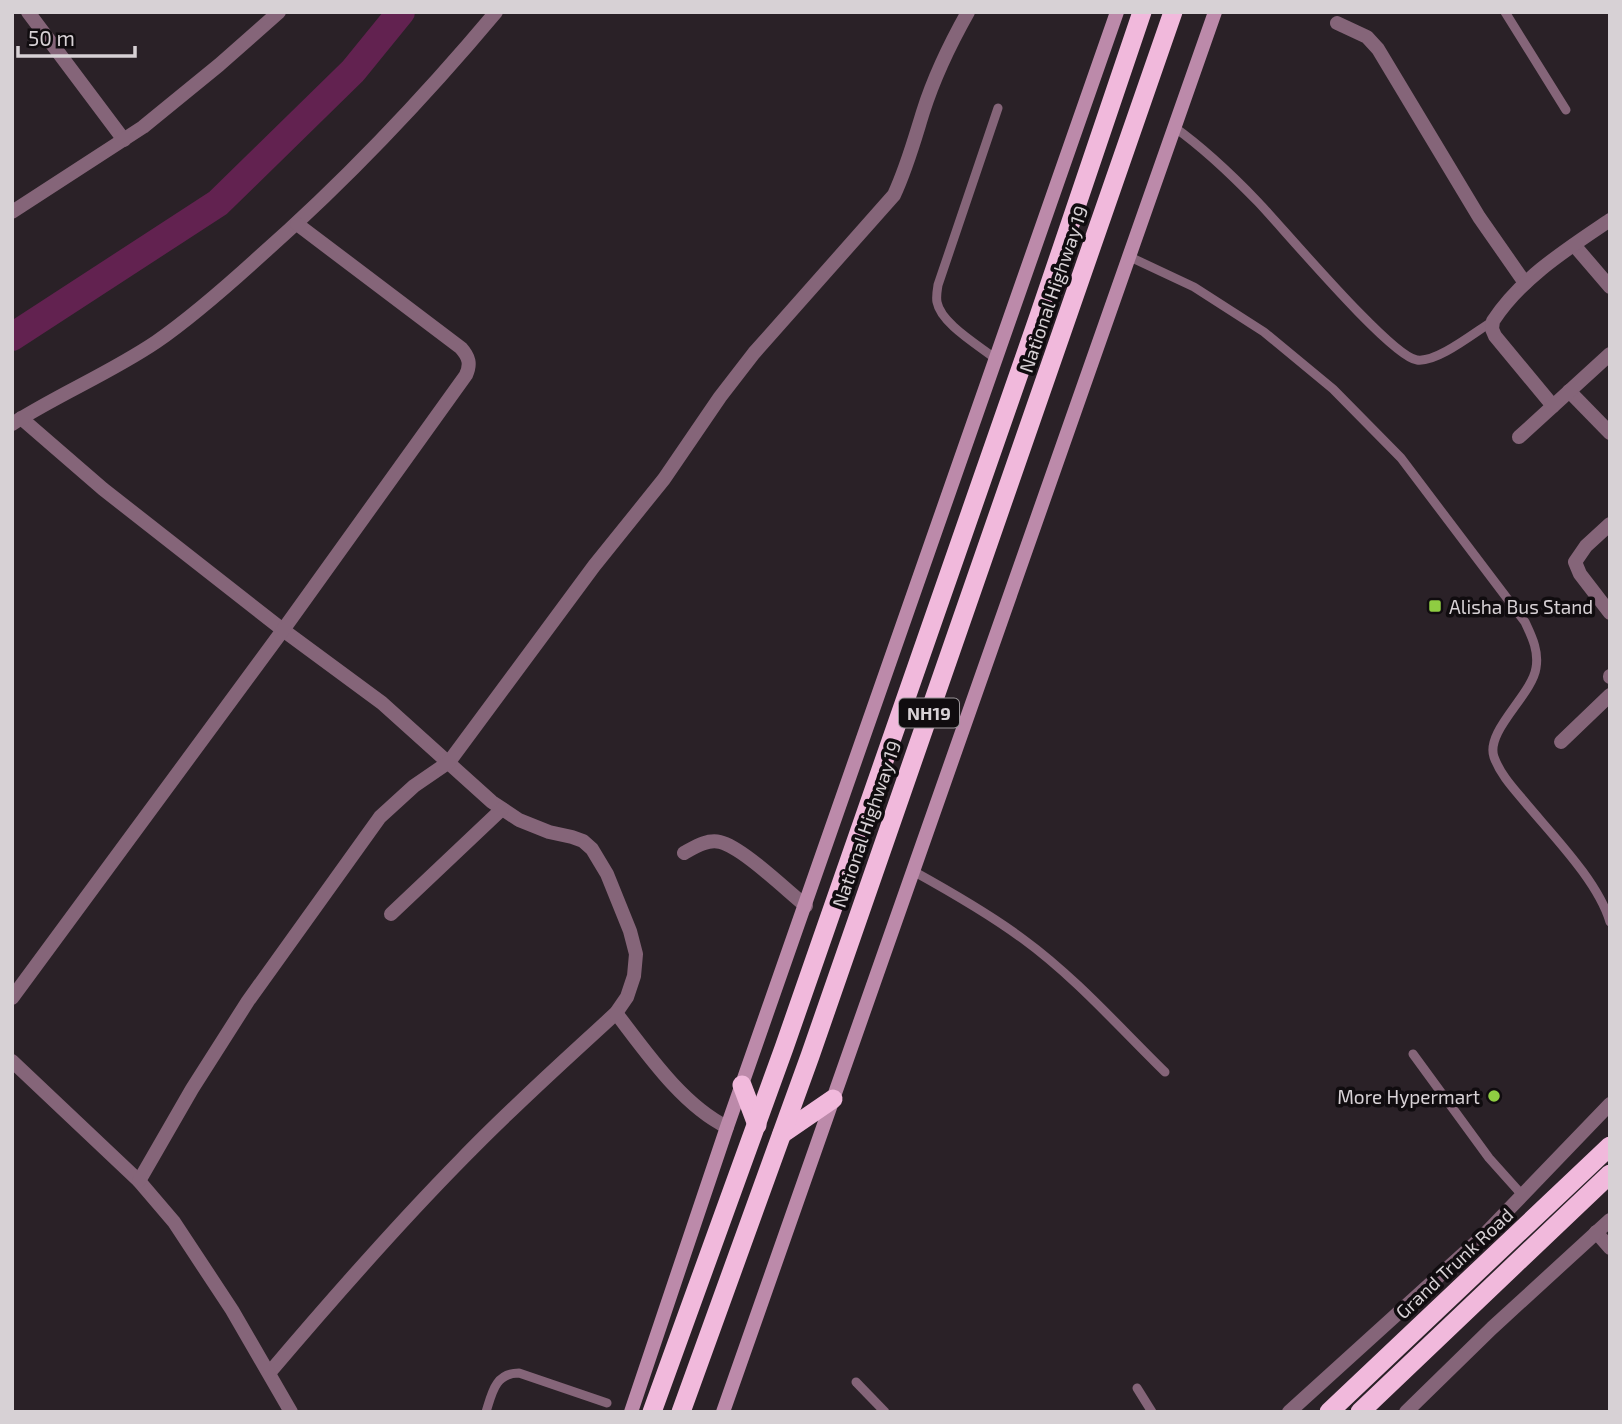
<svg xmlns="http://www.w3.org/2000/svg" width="1622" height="1424" viewBox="0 0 1622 1424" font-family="'Exo 2',sans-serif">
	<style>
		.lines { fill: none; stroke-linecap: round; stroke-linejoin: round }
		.river { stroke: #622250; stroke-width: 28 }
		.service { stroke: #856579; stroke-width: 9 }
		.minor { stroke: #856579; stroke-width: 14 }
		.secondary { stroke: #bc8aaa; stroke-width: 14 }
		.trunk { stroke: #f1b9dc; stroke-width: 19 }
		.poi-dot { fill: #8fcd42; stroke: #100c0f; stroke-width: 2.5 }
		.labels { text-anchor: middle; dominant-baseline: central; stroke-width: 7; stroke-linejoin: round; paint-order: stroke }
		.shield { fill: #100c0f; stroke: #9b969a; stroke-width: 2 }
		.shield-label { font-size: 18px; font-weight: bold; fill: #d7d1d5 }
		.street-label { font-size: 19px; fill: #d7d1d5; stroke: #100c0f }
		.poi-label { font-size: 19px; fill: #d7d1d5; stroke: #100c0f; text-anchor: start }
	</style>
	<rect width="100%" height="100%" fill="#2a2127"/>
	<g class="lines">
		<polyline class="river" points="12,337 218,203 353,71 401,12"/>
		<g class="service">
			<polyline points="1505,12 1566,110"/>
			<path d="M1174,127C1205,149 1232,175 1258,202C1283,228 1391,357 1417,360C1437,363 1475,332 1493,321"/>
			<path d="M1130,257L1194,287L1264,332L1333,389L1401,458L1525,622C1532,637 1539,651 1536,668C1532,695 1485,731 1494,757C1500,774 1513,788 1524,801C1552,835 1598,881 1610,922"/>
			<path d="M997,360C980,346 941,324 937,302C936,297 937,291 938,285L998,108"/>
			<path d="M913,871C951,892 988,913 1023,939C1075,977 1119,1027 1165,1072"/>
			<polyline points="1413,1054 1489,1158 1523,1196"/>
			<polyline points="856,1382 885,1412"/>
			<polyline points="1137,1388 1152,1412"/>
			<path d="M486,1412C492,1393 495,1373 519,1373L607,1403"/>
		</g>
		<g class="minor">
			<polyline points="28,12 124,140"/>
			<polyline points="1337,23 1367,37 1378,49 1479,217 1525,283"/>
			<polyline points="12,212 143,127 219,65 279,12"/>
			<polyline points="1574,245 1610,287"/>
			<polyline points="1569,391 1610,433"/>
			<path d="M1553,406L1495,336L1492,329L1493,321C1521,278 1567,249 1610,220"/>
			<path d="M21,418L103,489L283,630L382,703L492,802L519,820L549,832L572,837L583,841L592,849L607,874L630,931L636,954L634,976L627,997L616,1013C564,1061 511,1108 462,1159C395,1227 332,1299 270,1372"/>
			<path d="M12,424C59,394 110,373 156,342C192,317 226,287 259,257C344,182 423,99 496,12"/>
			<polyline points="1519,437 1610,354"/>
			<polyline points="1610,524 1586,546 1575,562 1580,574 1610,613"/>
			<polyline points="1610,676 1610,677"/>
			<polyline points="1561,742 1610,695"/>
			<path d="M684,853C695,847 707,839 720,842C742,847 786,890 806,906"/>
			<polyline points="391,914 502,809"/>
			<path d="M12,998L283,630L466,375C471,364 469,357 461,348L297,224"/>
			<path d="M616,1013C646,1052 682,1105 727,1127"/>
			<polyline points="12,1061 139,1181 174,1222 232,1310 291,1412"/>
			<path d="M139,1181L192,1089L248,1001L380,817L414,786L449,762L594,566L664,479L720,397L754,353L894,195C907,167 914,141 923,112C934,77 950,44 968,12"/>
			<polyline points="1596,1232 1610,1248"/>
			<polyline points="1289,1412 1482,1237 1610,1104"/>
			<polyline points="1406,1412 1492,1328 1610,1220"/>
		</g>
		<g class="secondary">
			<polyline points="631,1412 727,1127 1117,12"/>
			<polyline points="723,1412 1215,12"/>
		</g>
		<g class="trunk">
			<polyline points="742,1085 757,1125"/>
			<polyline points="782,1134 833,1099"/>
			<polyline points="652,1412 784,1048 1039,316 1142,12"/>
			<polyline points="681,1412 810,1056 1173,12"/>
			<polyline points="1329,1412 1610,1146"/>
			<polyline points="1360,1412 1610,1174"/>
		</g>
	</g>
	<g class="poi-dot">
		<rect x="1428" y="599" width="14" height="14" rx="3.5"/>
		<circle cx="1494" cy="1096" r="7"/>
	</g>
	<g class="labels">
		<rect class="shield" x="899" y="698.5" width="60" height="29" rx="5"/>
		<g class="shield-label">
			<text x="929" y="713">NH19</text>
		</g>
		<g class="street-label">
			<text transform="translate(1053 289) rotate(-71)">National Highway 19</text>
			<text transform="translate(866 824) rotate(-71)">National Highway 19</text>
			<text transform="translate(1454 1263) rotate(-43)">Grand Trunk Road</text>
		</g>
		<g class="poi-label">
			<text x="1449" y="606">Alisha Bus Stand</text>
			<text x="1480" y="1096" text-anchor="end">More Hypermart</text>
		</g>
	</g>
	<rect width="1622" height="1424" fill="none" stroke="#d7d1d5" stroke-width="28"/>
	<path d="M18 46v10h117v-10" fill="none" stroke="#d7d1d5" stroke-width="3.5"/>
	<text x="28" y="46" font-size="21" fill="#d7d1d5" stroke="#100c0f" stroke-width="5" paint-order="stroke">50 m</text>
</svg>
